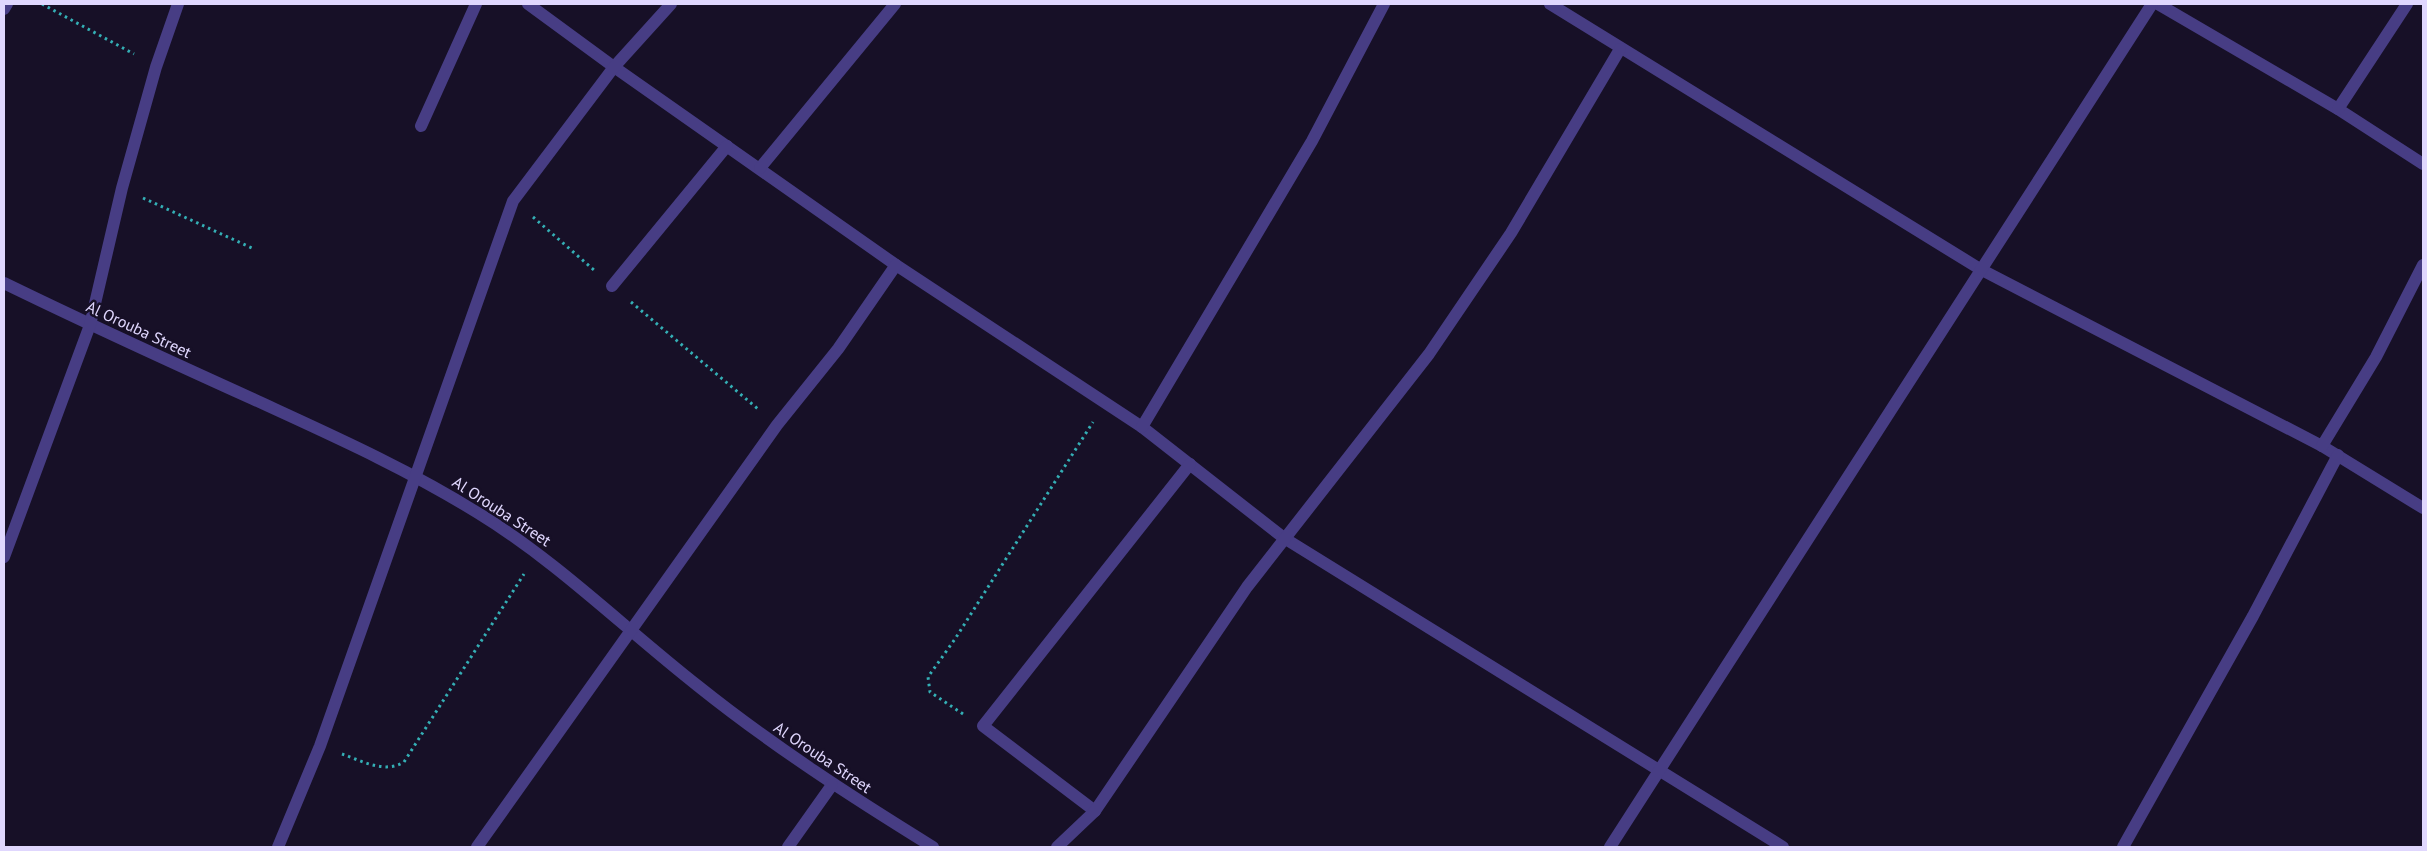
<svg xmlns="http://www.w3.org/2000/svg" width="2427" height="851" viewBox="0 0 2427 851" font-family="'PT Sans',sans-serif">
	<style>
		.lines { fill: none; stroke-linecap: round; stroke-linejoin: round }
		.path { stroke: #34afb5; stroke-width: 3; stroke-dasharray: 2.5 4; stroke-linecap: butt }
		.minor { stroke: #473d84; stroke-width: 12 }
		.labels { text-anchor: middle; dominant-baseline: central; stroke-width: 5; stroke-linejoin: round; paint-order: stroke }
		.street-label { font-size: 16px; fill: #e0d7fe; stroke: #171027 }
	</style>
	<rect width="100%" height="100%" fill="#171027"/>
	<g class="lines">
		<g class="path">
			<polyline points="42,4 134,54"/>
			<polyline points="143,198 254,249"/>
			<polyline points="533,217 594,270"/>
			<polyline points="631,302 758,409"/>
			<polyline points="963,714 930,692 928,677 955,639 1093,422"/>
			<path d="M342,754C362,761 385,774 404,762L524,574"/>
		</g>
		<g class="minor">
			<polyline points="528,4 614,67 896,265 1142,427 1284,538 1783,847"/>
			<polyline points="1550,4 1980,269 2322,446 2423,508"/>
			<polyline points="2158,4 2338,109 2423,164"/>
			<polyline points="4,9 7,4"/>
			<polyline points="2338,109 2407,4"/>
			<polyline points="421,126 476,4"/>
			<polyline points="760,168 895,4"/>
			<path d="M4,283C86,323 169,361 253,399C329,434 406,468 478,513C558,562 624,628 698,686C773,746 852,797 933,847"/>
			<polyline points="612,286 727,146"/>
			<polyline points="1142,427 1312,141 1384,4"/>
			<polyline points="2322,446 2376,357 2423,265"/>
			<polyline points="4,557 90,325 122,188 156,67 178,4"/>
			<polyline points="1095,811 983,726 1190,464"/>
			<polyline points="278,847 320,746 513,201 614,67 671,4"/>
			<polyline points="477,847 777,425 838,349 896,265"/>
			<polyline points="788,847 832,785"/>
			<polyline points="1057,847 1095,811 1247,587 1429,354 1511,233 1620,49"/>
			<polyline points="1610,847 2152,4"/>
			<polyline points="2123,847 2253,616 2338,455"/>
		</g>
	</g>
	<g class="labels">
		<g class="street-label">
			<text transform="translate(139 329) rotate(25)">Al Orouba Street</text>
			<text transform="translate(502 511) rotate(33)">Al Orouba Street</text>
			<text transform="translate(823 757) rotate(34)">Al Orouba Street</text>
		</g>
	</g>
	<rect width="2427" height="851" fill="none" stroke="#e0d7fe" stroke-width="10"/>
</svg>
